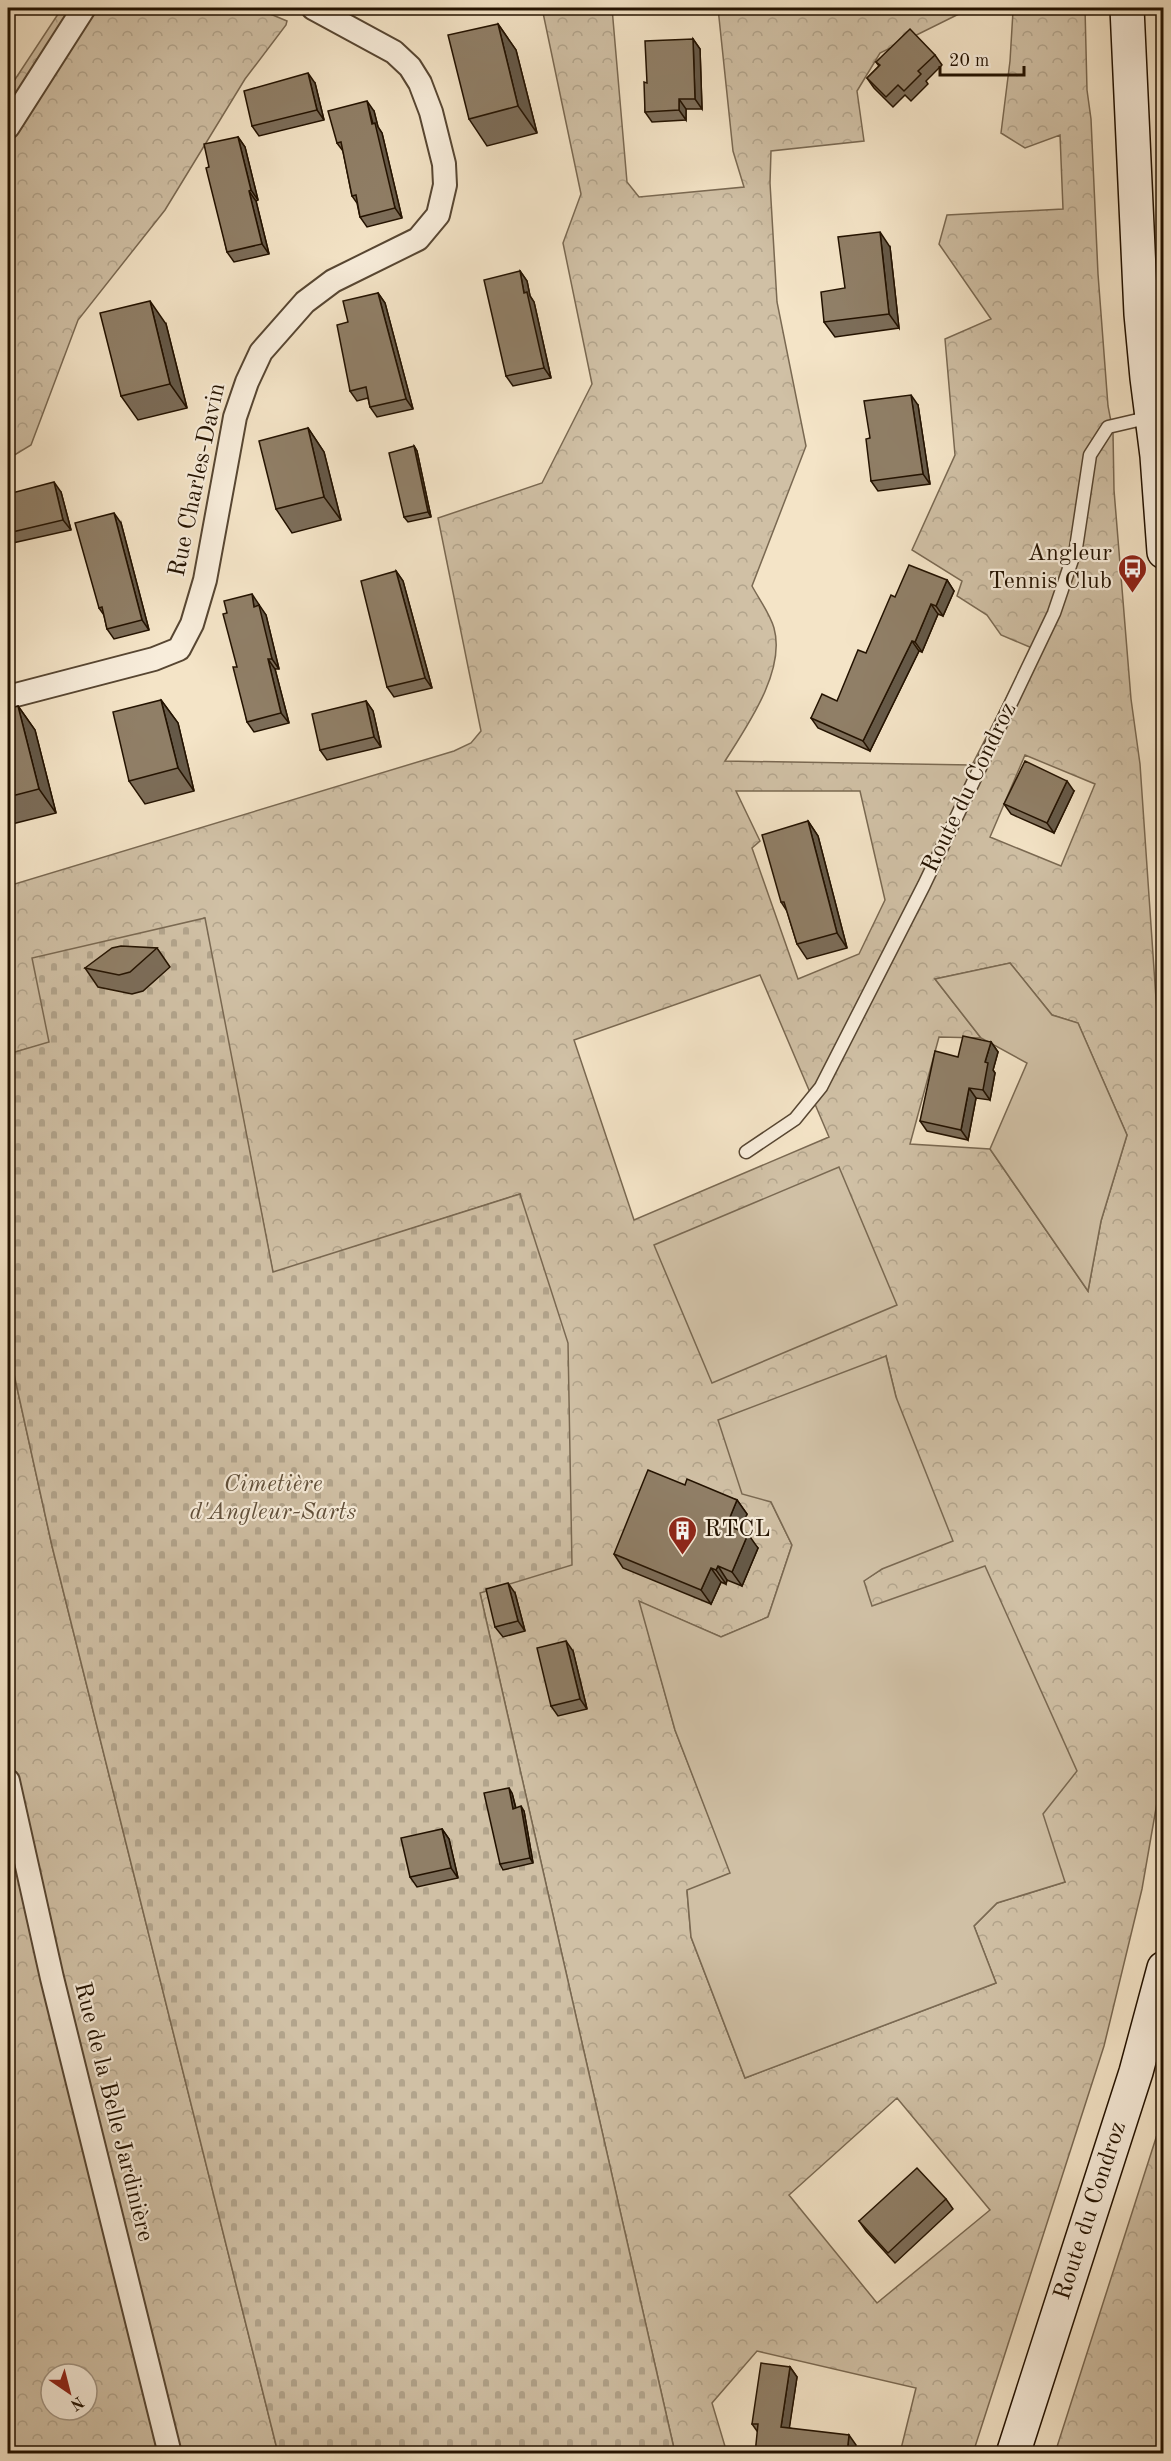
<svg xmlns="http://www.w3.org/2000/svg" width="1171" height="2461" viewBox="0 0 1171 2461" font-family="'Old Standard TT',serif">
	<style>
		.forest { fill: url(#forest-crowns); stroke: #7a6952; stroke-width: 1.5; fill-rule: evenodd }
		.cemetery { fill: url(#cemetery-stones); stroke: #7a6952; stroke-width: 1.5 }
		.green { fill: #d0c0a5; stroke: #7a6952; stroke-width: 1.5 }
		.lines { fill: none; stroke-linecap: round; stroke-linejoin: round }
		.service-casing { stroke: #574632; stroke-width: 15 }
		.minor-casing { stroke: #574632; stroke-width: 26 }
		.secondary-casing { stroke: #231200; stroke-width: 36 }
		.service { stroke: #f8eddb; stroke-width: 12 }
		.minor { stroke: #f8eddb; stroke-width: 22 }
		.secondary { stroke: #f8eddb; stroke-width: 33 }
		.wall { fill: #7c6d59; stroke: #231200; stroke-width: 1.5 }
		.shaded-wall { fill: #655948; stroke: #231200; stroke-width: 1.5 }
		.building { fill: #907f67; stroke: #231200; stroke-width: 1.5 }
		.labels { text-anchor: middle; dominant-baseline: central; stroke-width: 4.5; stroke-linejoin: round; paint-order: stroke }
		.street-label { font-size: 24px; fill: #231200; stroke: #f8eddb }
		.poi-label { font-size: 24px; fill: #231200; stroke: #f8eddb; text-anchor: end }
		.park-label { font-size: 24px; font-style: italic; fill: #604f3a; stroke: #f8eddb }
	</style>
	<defs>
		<pattern id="forest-crowns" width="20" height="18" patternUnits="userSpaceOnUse" patternTransform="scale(1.5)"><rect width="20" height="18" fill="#d0c0a5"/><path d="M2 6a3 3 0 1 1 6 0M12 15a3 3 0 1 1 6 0" fill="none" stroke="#b2a48c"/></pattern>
		<pattern id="cemetery-stones" width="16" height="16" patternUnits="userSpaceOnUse" patternTransform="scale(1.5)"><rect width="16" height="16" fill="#d0c0a5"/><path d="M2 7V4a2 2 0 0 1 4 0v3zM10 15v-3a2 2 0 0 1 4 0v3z" fill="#b2a48c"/></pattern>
	</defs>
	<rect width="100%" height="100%" fill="#f4e4c7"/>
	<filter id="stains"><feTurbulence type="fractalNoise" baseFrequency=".00333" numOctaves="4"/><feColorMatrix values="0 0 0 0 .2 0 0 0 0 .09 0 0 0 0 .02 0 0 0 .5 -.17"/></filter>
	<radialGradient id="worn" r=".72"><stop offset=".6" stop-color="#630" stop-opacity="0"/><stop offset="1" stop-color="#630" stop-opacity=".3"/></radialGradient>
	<g class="forest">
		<polygon points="62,8 256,8 287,21 286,25 245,79 165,210 78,320 31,445 8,459 8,90"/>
		<path d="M542,8H612L627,182L639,197L744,187L733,151L718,8H971L880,53L857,91L864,141L771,151L770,183L777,302L806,446L752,586C759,599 770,614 774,628C786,671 747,726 725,761L972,765L1032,648L1001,635L987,615L957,596L962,581L912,550L955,455L945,339L991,319L939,244L947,215L1063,209L1060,135L1025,148L1001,133L1010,61L1013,11L1009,8H1085L1087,90L1091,119L1098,274L1108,406L1113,432L1114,490L1131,699L1140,764L1163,1101V1768L1142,1889L1104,2046L973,2453H900L916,2388L757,2351L712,2403L727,2453H675L480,1593L520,1194L273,1273L204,918L49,1043L8,1054V886L454,751L471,743L481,731L438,518L542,483L592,384L563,243L581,194ZM1025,755L1095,784L1061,866L990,837ZM736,791H860L885,900L859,954L798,979L752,848L760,841ZM1010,963L1052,1015L1078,1023L1127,1135L1101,1221L1088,1291L990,1149L910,1144L939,1037L981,1038L935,979ZM760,975L829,1137L634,1220L574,1040ZM886,1356L896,1397L882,1569L863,1581L872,1607L1065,1882L997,1903L974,1926L996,1983L745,2078L691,1937L687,1891L731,1873L675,1730L640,1602L721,1637L768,1617L792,1545L771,1502ZM658,1485L725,1584L721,1582L711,1604ZM897,2098L990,2210L877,2303L789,2195Z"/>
		<path d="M8,1347L52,1546L278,2453H8ZM51,2374H87V2410H51Z"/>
		<polygon points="1163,2116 1163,2453 1055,2453"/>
	</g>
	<polygon class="cemetery" points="205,918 273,1272 520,1194 568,1343 572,1565 480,1593 675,2453 278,2453 52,1546 8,1347 8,1054 49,1042 32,958"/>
	<g class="green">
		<polygon points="1010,963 1052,1015 1078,1023 1127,1135 1101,1221 1088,1291 990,1149 1027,1063 981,1038 935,979"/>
		<polygon points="839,1167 897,1305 712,1383 654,1245"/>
		<polygon points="886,1356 896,1397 953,1541 882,1569 864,1581 872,1606 985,1566 1077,1771 1043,1814 1065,1882 997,1903 974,1926 996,1983 745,2078 691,1937 687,1890 730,1873 675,1730 639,1601 721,1637 768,1617 792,1545 771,1502 742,1494 718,1420"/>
	</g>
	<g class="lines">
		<defs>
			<polyline id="service" points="746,1152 795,1119 821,1087 924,885 1054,613 1076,548 1090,455 1108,427 1151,417"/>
			<g id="minor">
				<polyline points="8,127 84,8"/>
				<polyline points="8,697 154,659 179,649 192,624 205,580 235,417 247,382 261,352 305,302 333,281 418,239 438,215 445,185 444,164 431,112 420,83 410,67 394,52 313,8"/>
				<polyline points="8,1781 52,1978 170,2454"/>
			</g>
			<g id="secondary">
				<polyline points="1127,8 1141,314 1147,378 1157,456 1164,552"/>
				<polyline points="1013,2454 1136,2072 1164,1968"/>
			</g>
		</defs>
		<use href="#service" class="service-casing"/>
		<use href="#minor" class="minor-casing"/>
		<use href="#secondary" class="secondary-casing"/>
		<use href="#service" class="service"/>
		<use href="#minor" class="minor"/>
		<use href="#secondary" class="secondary"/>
	</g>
	<g class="wall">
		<polygon points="498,24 516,50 537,133 487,146 469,119"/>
		<polygon points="693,39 700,49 702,109 686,109 686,120 652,122 645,112 647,83"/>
		<polygon points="935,55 942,65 926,81 928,84 911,101 905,95 893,107 874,88 867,78 879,66 876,62"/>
		<polygon points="315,83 324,120 259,136 252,126"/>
		<polygon points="374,111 378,127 382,133 402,218 367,227 360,217 357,203 352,196 343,151 337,143"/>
		<polygon points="238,137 245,147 258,200 256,201 269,254 234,262 227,252 209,167"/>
		<polygon points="890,247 899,328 835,337 824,322"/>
		<polygon points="520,271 527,281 530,296 534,302 551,378 513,386 506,376"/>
		<polygon points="378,293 385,303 413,409 377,417 370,407 368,398 357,401 350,391 348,322"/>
		<polygon points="166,324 187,408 138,420 121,396"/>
		<polygon points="918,405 930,484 878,491 871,481 870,438"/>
		<polygon points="308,428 324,452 341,520 292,533 276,509"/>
		<polygon points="414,446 417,451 431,517 408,522 404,517"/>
		<polygon points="61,492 71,530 8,544 8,494"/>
		<polygon points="121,523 149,630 114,639 107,629 104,615 99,608"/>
		<polygon points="396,571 403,581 432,688 394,697 387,687"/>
		<polygon points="947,580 954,591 943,616 938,614 922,652 919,651 870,751 818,728 811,718 837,701 866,653 895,597"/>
		<polygon points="259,604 259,606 266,615 279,669 275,669 289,723 254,732 247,722 237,667"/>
		<polygon points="8,632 14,662 8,664"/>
		<polygon points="161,700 178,723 194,791 145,804 129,781"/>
		<polygon points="366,701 373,711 381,747 327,760 320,750"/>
		<polygon points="18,706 35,730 56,813 8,825 8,709"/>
		<polygon points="1074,791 1054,833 1011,814 1004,804"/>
		<polygon points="808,821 818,836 847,948 807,959 797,944 787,911 781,902"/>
		<polygon points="157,948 170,967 143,991 132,994 98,987 85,968"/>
		<polygon points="991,1042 998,1052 993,1070 995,1073 990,1100 976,1098 968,1140 927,1131 920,1121 958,1057"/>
		<polygon points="685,1485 737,1500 747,1514 740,1531 758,1548 742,1586 727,1580 726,1584 721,1582 711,1604 623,1568 614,1554"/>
		<polygon points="515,1593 525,1631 503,1637 495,1627"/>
		<polygon points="573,1651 587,1709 558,1716 551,1706"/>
		<polygon points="512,1793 516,1808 524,1811 533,1863 503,1870 500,1864"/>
		<polygon points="442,1829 449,1839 458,1878 417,1887 410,1877"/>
		<polygon points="946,2199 953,2209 895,2263 866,2231 859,2221"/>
		<polygon points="790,2367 797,2377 789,2428 856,2445 757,2431 752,2424"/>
	</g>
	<g class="shaded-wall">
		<polygon points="498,24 516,50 537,133 518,106"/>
		<polygon points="693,39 700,49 702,109 695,99"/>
		<polygon points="308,73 315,83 324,120 317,110"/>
		<polygon points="679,99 686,109 686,120 679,110"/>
		<polygon points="367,101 374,111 378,127 382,133 402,218 395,208"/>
		<polygon points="238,137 245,147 258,200 251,190"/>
		<polygon points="249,191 256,201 269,254 262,244"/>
		<polygon points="880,232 890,247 899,328 889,314"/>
		<polygon points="520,271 527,281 530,296 534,302 551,378 544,368 524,293"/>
		<polygon points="378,293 385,303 413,409 406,399"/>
		<polygon points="150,301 166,324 187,408 170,384"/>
		<polygon points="911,395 918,405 930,484 923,474"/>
		<polygon points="308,428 324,452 341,520 324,497"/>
		<polygon points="414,446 417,451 431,517 428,512"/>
		<polygon points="54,482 61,492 71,530 63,520"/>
		<polygon points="114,513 121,523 149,630 142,620"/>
		<polygon points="396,571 403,581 432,688 425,678"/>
		<polygon points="947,580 954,591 943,616 936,606"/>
		<polygon points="252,594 266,615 279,669 272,659 254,607"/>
		<polygon points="931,604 938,614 922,652 915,642"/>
		<polygon points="8,632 14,662 8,653"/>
		<polygon points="912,641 919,651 870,751 863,741"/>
		<polygon points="268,659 275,669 289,723 281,713"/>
		<polygon points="161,700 178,723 194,791 178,768"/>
		<polygon points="366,701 373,711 381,747 374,737"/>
		<polygon points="18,706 35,730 56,813 39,789"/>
		<polygon points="1067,781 1074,791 1054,833 1047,823"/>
		<polygon points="808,821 818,836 847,948 837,933"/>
		<polygon points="991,1042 998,1052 993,1070 995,1073 990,1100 983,1090 985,1062"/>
		<polygon points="969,1088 976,1098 968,1140 961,1130"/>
		<polygon points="737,1500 747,1514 740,1532 745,1538 728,1522"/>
		<polygon points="748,1534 758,1548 742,1586 732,1572"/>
		<polygon points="718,1566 727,1580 726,1584 716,1570"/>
		<polygon points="711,1568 721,1582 711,1604 701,1590"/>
		<polygon points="508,1583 515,1593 525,1631 518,1621"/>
		<polygon points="566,1641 573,1651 587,1709 580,1699"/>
		<polygon points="509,1788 512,1793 517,1814 513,1809"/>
		<polygon points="521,1806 524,1811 533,1863 530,1858"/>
		<polygon points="442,1829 449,1839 458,1878 451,1868"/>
		<polygon points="790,2367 797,2377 788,2437 781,2427"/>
		<polygon points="849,2435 856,2445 855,2454 847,2454"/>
	</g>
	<g class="building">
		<polygon points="498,24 518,106 469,119 448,35"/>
		<polygon points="910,29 935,55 918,71 921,74 904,91 898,85 886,97 867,78 880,65 876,62"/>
		<polygon points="693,39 695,99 679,99 679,110 645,112 644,82 647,83 645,41"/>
		<polygon points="308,73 317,110 252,126 244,91"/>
		<polygon points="367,101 372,124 375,123 395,208 360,217 356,195 352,196 341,142 337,143 328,111"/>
		<polygon points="238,137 251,190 249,191 262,244 227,252 206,168 209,167 204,144"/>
		<polygon points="880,232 889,314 824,322 821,292 845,288 838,237"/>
		<polygon points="520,271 524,293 527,292 544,368 506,376 484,280"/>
		<polygon points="378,293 406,399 370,407 366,387 350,391 337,325 348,322 343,301"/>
		<polygon points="150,301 170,384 121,396 100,313"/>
		<polygon points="911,395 923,474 871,481 866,439 870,438 864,401"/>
		<polygon points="308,428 324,497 276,509 259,441"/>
		<polygon points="414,446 428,512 404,517 389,453"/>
		<polygon points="54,482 63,520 8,533 8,494"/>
		<polygon points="114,513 142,620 107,629 102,607 99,608 75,523"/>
		<polygon points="909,565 947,580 936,606 931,604 915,642 912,641 863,741 811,718 822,694 837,701 858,650 866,653 891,595 895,597"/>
		<polygon points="396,571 425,678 387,687 361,581"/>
		<polygon points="252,594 254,607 259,605 272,659 268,659 281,713 247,722 233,667 237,667 223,614 227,613 224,601"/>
		<polygon points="161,700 178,768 129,781 113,712"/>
		<polygon points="366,701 374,737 320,750 312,714"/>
		<polygon points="18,706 39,789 8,797 8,709"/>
		<polygon points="1025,761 1067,781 1047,823 1004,804"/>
		<polygon points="808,821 837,933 797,944 784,902 781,902 762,835"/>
		<polygon points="121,946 157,948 130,972 119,975 85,968 112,948"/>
		<polygon points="963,1036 991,1042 985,1062 988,1063 983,1090 969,1088 961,1130 920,1121 935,1051 958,1057"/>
		<polygon points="648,1470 685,1485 687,1479 737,1500 728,1522 735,1524 734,1528 748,1534 732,1572 718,1566 716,1570 711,1568 701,1590 614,1554"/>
		<polygon points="508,1583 518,1621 495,1627 486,1589"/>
		<polygon points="566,1641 580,1699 551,1706 537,1648"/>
		<polygon points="509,1788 513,1809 521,1806 530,1858 500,1864 484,1793"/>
		<polygon points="442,1829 451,1868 410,1877 401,1838"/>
		<polygon points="917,2168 946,2199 888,2253 859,2221"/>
		<polygon points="761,2363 790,2367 781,2427 849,2435 847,2454 755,2454 758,2424 752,2424"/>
	</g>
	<defs>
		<symbol id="bus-pin" viewBox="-11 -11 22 30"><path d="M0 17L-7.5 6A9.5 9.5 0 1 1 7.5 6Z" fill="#8f2418" stroke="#f8eddb"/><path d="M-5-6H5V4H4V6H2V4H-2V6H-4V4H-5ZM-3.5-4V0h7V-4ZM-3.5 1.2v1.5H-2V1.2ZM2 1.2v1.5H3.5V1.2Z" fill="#fff"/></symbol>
		<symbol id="building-pin" viewBox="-11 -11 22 30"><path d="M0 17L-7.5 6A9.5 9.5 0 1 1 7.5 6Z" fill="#8f2418" stroke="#f8eddb"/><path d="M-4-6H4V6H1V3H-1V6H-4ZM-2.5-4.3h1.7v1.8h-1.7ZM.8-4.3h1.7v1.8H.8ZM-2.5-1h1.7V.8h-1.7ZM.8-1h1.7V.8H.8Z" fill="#fff"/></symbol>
	</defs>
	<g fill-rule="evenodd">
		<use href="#bus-pin" x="1116" y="552" width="33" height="45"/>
		<use href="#building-pin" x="666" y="1514" width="33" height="45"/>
	</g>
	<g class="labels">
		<g class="street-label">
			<text transform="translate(198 480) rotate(-78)">Rue Charles-Davin</text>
			<text transform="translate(970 788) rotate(-64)">Route du Condroz</text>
			<text transform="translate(113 2112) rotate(76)">Rue de la Belle Jardinière</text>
			<text transform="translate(1091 2211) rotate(-72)">Route du Condroz</text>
		</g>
		<g class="poi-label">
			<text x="1112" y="554">Angleur<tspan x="1112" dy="28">Tennis Club</tspan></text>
			<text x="704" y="1530" text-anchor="start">RTCL</text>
		</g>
		<g class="park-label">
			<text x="273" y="1485">Cimetière<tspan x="273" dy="28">d'Angleur-Sarts</tspan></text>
		</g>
	</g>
	<rect width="1171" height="2461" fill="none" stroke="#f4e4c7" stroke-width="30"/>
	<rect x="9" y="9" width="1153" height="2443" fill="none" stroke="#231200" stroke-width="3"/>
	<rect x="15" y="15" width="1141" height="2431" fill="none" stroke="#231200" stroke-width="1.5"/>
	<g transform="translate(69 2392) rotate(145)"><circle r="28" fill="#f8eddb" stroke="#a39583" stroke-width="1.5"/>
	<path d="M0-4.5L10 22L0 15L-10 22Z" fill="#8f2418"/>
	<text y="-9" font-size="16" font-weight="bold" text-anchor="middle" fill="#231200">N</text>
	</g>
	<path d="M940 66v9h84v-9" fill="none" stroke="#231200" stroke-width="3"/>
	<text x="949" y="66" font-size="18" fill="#231200" stroke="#f8eddb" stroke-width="4.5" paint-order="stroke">20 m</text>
	<rect width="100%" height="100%" filter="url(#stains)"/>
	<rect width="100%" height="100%" fill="url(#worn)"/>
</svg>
